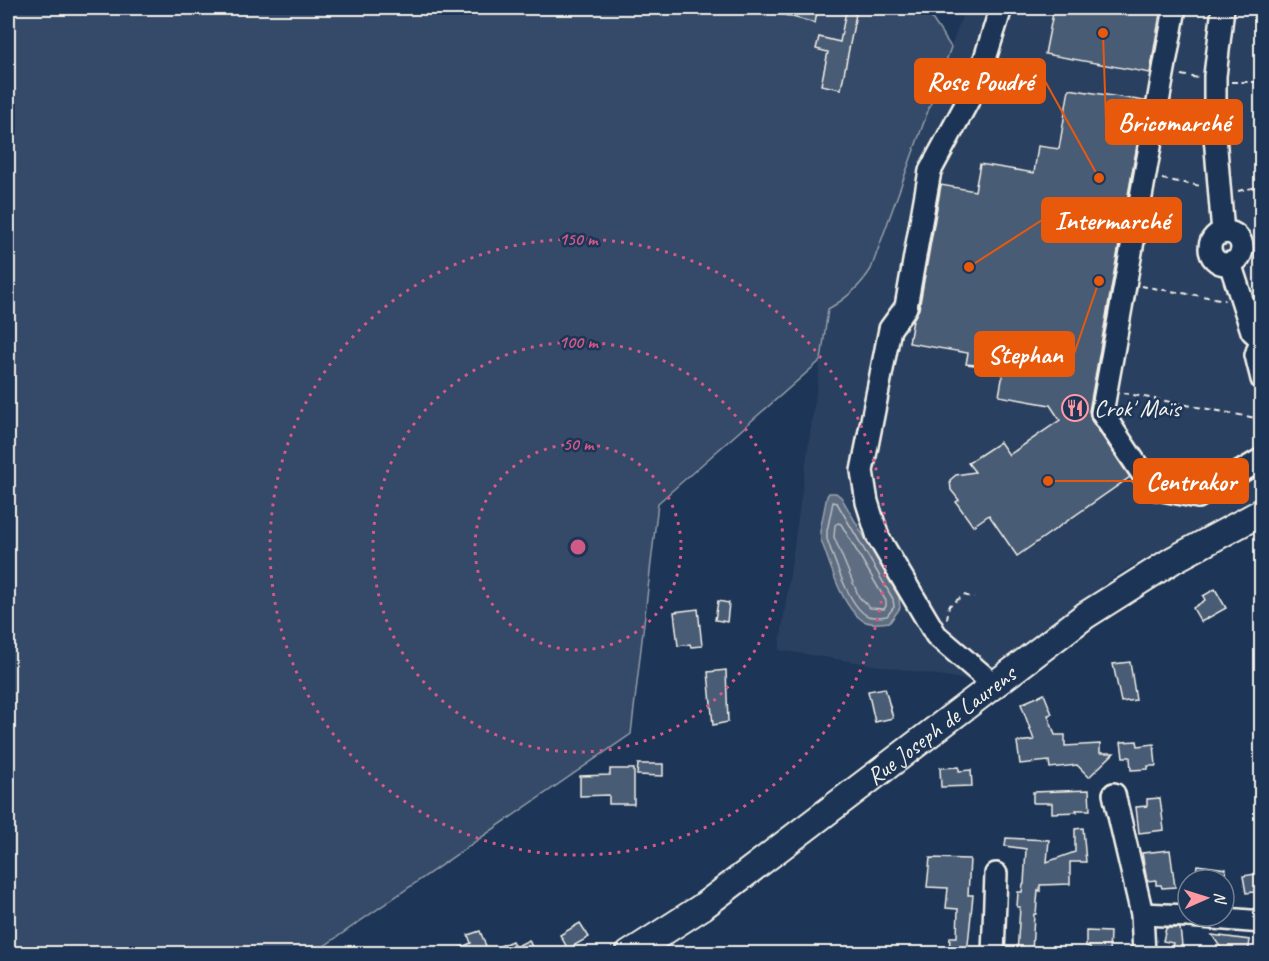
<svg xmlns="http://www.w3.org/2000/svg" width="1269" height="961" viewBox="0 0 1269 961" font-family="Caveat,sans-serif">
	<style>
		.built { fill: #2a4060 }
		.green { fill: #354a67; stroke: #949ea8; stroke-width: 1.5 }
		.water { fill: #5e6d82; stroke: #9aa2ab; stroke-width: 1.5 }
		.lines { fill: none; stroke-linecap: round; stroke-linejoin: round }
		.shore { stroke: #b8bcbf; stroke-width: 1.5 }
		.building { fill: #485b74; stroke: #f4f1e8; stroke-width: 1.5 }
		.minor-casing { stroke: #f4f1e8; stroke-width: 26 }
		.major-casing { stroke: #f4f1e8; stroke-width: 30 }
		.path { stroke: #f4f1e8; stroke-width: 2; stroke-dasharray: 6 4.5; stroke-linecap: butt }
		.minor { stroke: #1d3557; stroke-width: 21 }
		.major { stroke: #1d3557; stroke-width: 26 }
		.ring { fill: none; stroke: #d15985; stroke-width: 3; stroke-dasharray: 3 6 }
		.labels { text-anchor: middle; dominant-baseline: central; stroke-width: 5; stroke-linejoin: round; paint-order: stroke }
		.poi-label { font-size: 24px; fill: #f4f1e8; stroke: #1d3557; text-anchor: start }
		.street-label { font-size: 24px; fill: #f4f1e8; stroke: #1d3557 }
		.centre { fill: #d15985; stroke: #1d3557; stroke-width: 3 }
		.ring-label { font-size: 18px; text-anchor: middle; font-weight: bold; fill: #d15985; stroke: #1d3557; stroke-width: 5; stroke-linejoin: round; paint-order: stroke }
		.leader { fill: none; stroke: #e8590c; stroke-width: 2 }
		.callout-dot { fill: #e8590c; stroke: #1d3557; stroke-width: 2 }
		.callout { fill: #e8590c; stroke: #e8590c; stroke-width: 2 }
		.callout-label { font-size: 26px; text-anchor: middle; font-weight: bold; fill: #fff }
	</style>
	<rect width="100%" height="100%" fill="#1d3557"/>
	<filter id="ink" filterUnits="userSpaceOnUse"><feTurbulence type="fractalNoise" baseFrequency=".0167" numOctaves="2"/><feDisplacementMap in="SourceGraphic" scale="12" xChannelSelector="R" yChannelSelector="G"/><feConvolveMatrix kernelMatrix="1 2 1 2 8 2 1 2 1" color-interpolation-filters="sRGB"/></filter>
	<g filter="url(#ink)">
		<polygon class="built" points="965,8 1261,8 1261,494 1118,574 975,681 779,650 828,309 851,295 865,279 871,269"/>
		<path class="green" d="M8,8H925L951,47L871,269C860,287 846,299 828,309L821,360L658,503L631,734L314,953H8Z"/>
		<path class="water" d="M829,493H836L841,497L899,597L900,608L890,622C881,623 870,625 862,620C841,606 830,563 821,540L820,531L827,496Z"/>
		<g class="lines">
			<g class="shore">
				<path d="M833,502L837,503L893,599L894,607L887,616C881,617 875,618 868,616C849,608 834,558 827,539V531Z"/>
				<polygon points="838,523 841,524 886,601 886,606 884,609 870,608 859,597 834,537 835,525"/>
			</g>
		</g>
		<g class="building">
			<polygon points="771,8 818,8 815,23 770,11"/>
			<polygon points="1054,8 1161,8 1150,73 1045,54"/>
			<polygon points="846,11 856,14 841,89 821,85 828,52 816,49 819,37 840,42"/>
			<polygon points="1069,89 1145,101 1089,411 1091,420 1130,477 1017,556 989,515 973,526 956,502 959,500 951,490 950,480 956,475 975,472 968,463 1000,442 1009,455 1060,420 1050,405 999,396 1004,368 966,364 968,353 909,343 913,320 919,309 941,185 975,191 980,164 1034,173 1038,146 1059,149"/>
			<polygon points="1215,589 1226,608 1201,622 1193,608 1205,600 1203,596"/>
			<polygon points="718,601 729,603 727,622 715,620"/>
			<polygon points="698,609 702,646 691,647 690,644 678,646 674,612"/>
			<polygon points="1130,662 1136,700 1121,702 1113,664"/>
			<polygon points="726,670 728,722 713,725 708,672"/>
			<polygon points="885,688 893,718 875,722 868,691"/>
			<polygon points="1044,694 1052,714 1048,715 1055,735 1065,735 1065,746 1100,744 1100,753 1114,753 1089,777 1077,765 1050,768 1049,761 1020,764 1017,742 1034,740 1021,704"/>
			<polygon points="1137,741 1138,746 1154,744 1156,766 1148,766 1148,769 1131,770 1130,757 1123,757 1121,742"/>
			<polygon points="638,764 663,764 663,776 637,775"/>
			<polygon points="959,767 959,771 971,770 972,786 941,787 940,768"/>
			<polygon points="610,769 634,769 634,804 609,804 609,795 580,796 580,776 610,775"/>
			<polygon points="1089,790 1090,810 1076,810 1077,812 1052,813 1052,803 1033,803 1033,792"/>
			<polygon points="1160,798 1164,830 1139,833 1136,807 1147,806 1147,799"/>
			<polygon points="1083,828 1086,862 1070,862 1070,884 1040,885 1040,891 1038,890 1036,914 1034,914 1032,954 1017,954 1020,907 1017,907 1018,892 1022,892 1023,884 1024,884 1026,849 1005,846 1006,838 1049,840 1047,862 1075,852 1075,829"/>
			<polygon points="1170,850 1175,887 1162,888 1161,885 1156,885 1156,880 1147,881 1142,853"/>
			<polygon points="930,858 970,859 968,895 973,895 967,954 949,954 950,937 957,937 958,909 946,908 948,888 927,887"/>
			<polygon points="1197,865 1226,869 1224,880 1195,880"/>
			<polygon points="1262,873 1262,891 1246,893 1243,876"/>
			<polygon points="580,923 589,937 568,949 560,935"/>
			<polygon points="1166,928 1180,928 1183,954 1171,954 1173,943 1163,941"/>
			<polygon points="480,931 488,951 512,941 515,947 529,940 535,954 483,954 488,951 482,954 447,954 471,943 468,935"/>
			<polygon points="1086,931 1110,932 1109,954 1090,954 1090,947 1086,946"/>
			<polygon points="1212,935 1250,940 1248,954 1225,954"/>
		</g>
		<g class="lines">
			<defs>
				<g id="minor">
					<polyline points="1175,8 1102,413 1152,488 1198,497 1262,459"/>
					<circle cx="1226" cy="248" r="16"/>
					<polyline points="1223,233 1215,136 1215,76 1223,8"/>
					<polyline points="1230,263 1252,331 1262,340"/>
					<polyline points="1261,340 1256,355 1262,379"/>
					<polyline points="993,684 936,635 878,537 867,502 862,471 890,329 906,307 930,171 977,84 1001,8"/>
					<polyline points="1114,794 1142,914 1144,954"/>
					<polyline points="1142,914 1188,916"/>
					<polyline points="1189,916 1262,922"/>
					<polyline points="993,954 996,874"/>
				</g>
				<g id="major">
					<path id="s1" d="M629,954L702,907L1086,615L1173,560L1262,512"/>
				</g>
			</defs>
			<use href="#minor" class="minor-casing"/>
			<use href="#major" class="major-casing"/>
			<g class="path">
				<polyline points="1181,75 1199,78"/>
				<polyline points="1231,82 1262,82"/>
				<polyline points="1162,179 1201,186"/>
				<polyline points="1238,191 1262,186"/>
				<polyline points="1141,286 1225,300"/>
				<polyline points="1123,393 1261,419 1258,437"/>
				<polyline points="947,619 949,606 964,595 974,598"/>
			</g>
			<use href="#minor" class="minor"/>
			<use href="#major" class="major"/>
		</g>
	</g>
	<g class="ring">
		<circle cx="578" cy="547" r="103"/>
		<circle cx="578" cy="547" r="205"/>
		<circle cx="578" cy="547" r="308"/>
	</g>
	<defs>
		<symbol id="restaurant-ring" viewBox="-11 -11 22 22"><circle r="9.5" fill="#1d3557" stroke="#ff9aa2" stroke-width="1.5"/><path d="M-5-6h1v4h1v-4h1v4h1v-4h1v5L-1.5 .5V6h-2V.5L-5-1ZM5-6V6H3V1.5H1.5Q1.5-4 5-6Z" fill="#ff9aa2"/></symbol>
	</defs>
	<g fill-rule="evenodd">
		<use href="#restaurant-ring" x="1060" y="393" width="30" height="30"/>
	</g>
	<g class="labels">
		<g class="poi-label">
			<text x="1094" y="408">Crok' Maïs</text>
		</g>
		<g class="street-label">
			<text stroke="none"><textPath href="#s1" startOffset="387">Rue Joseph de Laurens</textPath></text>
		</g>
	</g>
	<circle cx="578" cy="547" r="9" class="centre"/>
	<g class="ring-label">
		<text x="578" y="245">150 m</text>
		<text x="578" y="348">100 m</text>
		<text x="578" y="450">50 m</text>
	</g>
	<path class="leader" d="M1099 178L1045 81M1103 33L1106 122M969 267L1042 220M1099 281L1074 354M1048 481L1134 481"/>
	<g class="callout-dot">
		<circle cx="1099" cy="178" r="6"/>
		<circle cx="1103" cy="33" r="6"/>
		<circle cx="969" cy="267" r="6"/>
		<circle cx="1099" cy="281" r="6"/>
		<circle cx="1048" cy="481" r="6"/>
	</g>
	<g class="callout">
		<rect x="915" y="59" width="130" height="44" rx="6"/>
		<rect x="1106" y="100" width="136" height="44" rx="6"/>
		<rect x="1042" y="198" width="139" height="44" rx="6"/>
		<rect x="975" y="332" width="99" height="44" rx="6"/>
		<rect x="1134" y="459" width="114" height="44" rx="6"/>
	</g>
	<g class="callout-label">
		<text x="980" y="90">Rose Poudré</text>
		<text x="1174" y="131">Bricomarché</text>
		<text x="1112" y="229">Intermarché</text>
		<text x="1025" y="363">Stephan</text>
		<text x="1191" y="490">Centrakor</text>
	</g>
	<rect width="1269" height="961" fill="none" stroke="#1d3557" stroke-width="30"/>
	<rect x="15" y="15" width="1239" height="931" fill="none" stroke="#f4f1e8" stroke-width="2" filter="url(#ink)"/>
	<g transform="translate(1206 898) rotate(87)"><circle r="28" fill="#1d3557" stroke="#738091" stroke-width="1.5"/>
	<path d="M0-4.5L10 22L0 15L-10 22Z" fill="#ff9aa2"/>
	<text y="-9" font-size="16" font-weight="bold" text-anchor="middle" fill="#f4f1e8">N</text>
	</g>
</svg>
